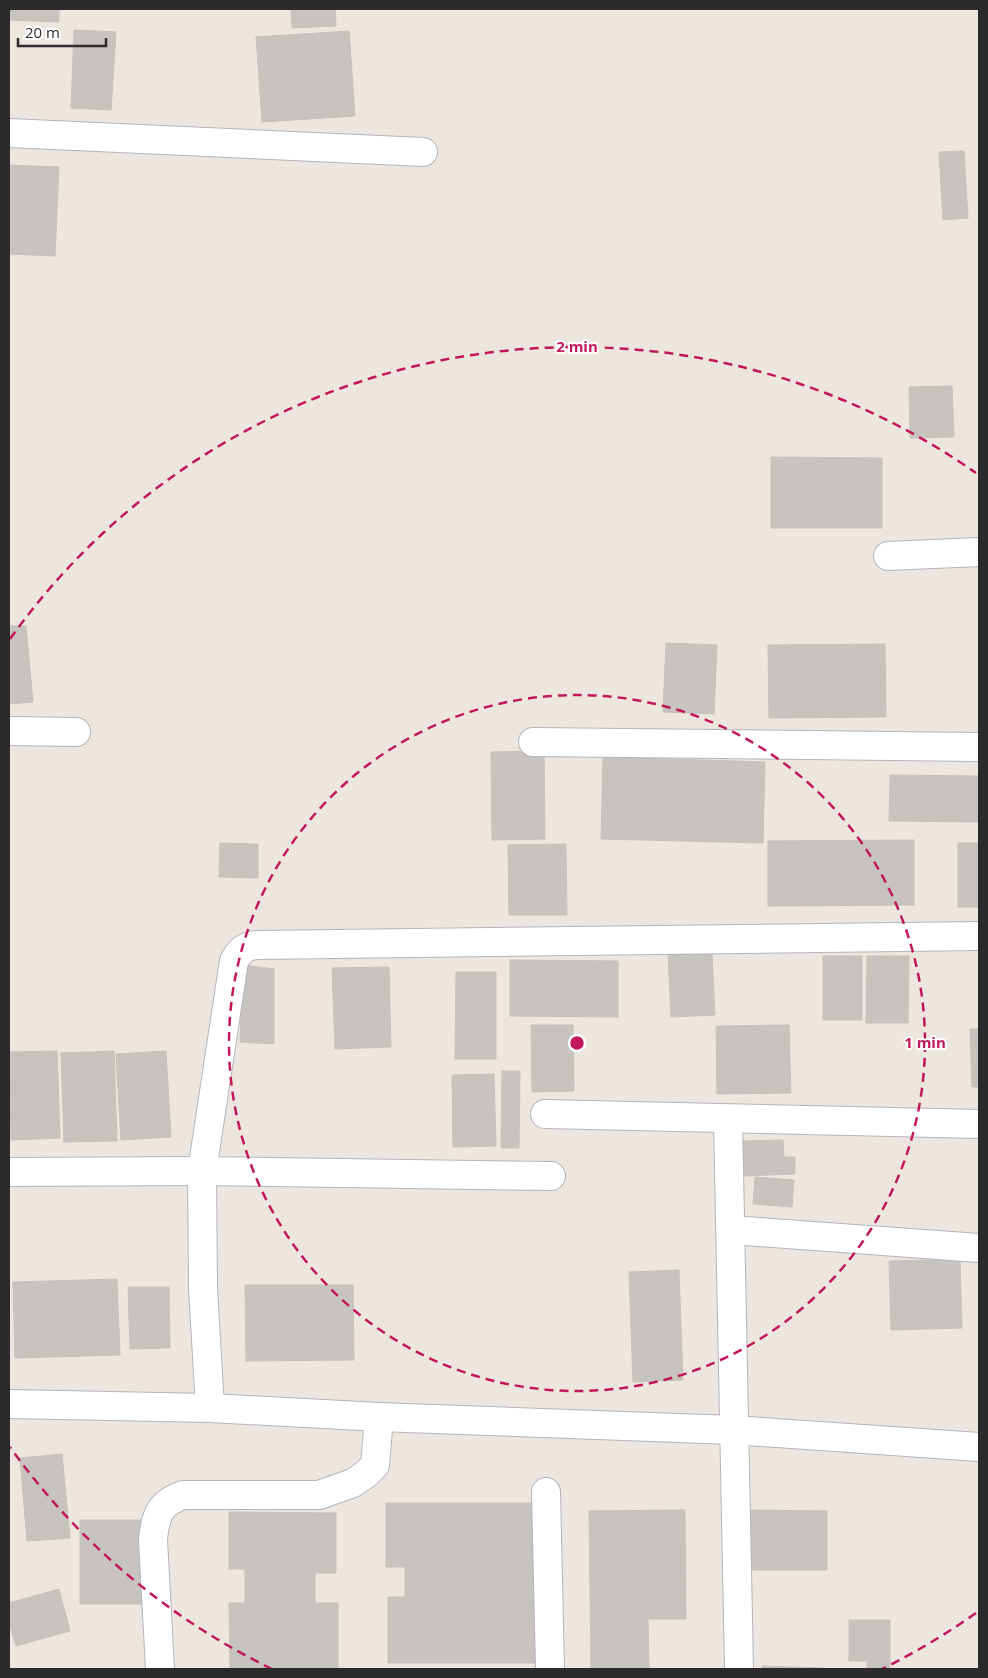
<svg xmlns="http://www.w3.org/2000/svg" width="988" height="1678" viewBox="0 0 988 1678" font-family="'Open Sans',sans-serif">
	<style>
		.building { fill: #c7c3be; stroke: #c7c1b9 }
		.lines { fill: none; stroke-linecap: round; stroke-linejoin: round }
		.minor-casing { stroke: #b3b5bd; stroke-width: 30 }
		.minor { stroke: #fff; stroke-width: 28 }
		.ring { fill: none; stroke: #c2185b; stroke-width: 2.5; stroke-dasharray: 9 6 }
		.centre { fill: #c2185b; stroke: #fff; stroke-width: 2.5 }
		.ring-label { font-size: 15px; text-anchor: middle; font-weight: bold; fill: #c2185b; stroke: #fff; stroke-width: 4; stroke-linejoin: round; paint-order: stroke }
	</style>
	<rect width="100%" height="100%" fill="#ece6df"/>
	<g class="building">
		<polygon points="9,9 59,9 59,22 9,20"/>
		<polygon points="291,9 335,9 336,26 292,28"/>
		<polygon points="74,30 116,32 111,110 71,108"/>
		<polygon points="349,31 355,116 262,122 256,37"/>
		<polygon points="964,151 968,218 943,220 939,152"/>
		<polygon points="9,165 59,167 55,256 9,254"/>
		<polygon points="952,386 954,437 910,438 909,387"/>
		<polygon points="771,457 882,458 882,528 771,528"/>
		<polygon points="9,626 26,626 33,702 9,704"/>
		<polygon points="666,643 717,645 714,714 663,712"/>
		<polygon points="885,644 886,717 769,718 768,645"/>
		<polygon points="544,751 545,839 492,840 491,752"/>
		<polygon points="603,757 765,762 763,843 601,839"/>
		<polygon points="890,775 979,776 979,822 889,821"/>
		<polygon points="914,840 914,905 768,906 768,841"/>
		<polygon points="220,843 258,844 258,878 219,877"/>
		<rect x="958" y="843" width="21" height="64"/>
		<polygon points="566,844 567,915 509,915 508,845"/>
		<polygon points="712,953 715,1015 671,1017 668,954"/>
		<rect x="823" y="956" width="39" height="64"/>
		<polygon points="867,956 909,956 908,1023 866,1023"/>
		<polygon points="510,960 618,961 618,1017 510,1016"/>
		<polygon points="243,965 274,969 274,1044 240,1042"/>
		<polygon points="389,967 391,1047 335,1049 332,968"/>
		<polygon points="456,972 496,972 496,1059 455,1059"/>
		<polygon points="531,1025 573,1025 574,1091 532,1092"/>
		<polygon points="789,1025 791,1093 717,1094 716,1026"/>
		<polygon points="970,1029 979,1029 979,1087 972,1087"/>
		<polygon points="57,1051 60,1138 11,1140 9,1052"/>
		<polygon points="114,1051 117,1141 64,1142 61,1053"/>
		<polygon points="166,1051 171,1137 121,1140 116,1054"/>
		<polygon points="502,1071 520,1071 519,1148 501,1148"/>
		<polygon points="494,1074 496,1146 453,1147 452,1075"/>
		<polygon points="783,1140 784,1157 795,1157 795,1174 744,1176 743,1141"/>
		<polygon points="755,1177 794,1180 792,1207 753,1204"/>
		<polygon points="960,1259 962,1328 891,1330 889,1261"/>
		<polygon points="679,1270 683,1380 633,1382 629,1272"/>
		<polygon points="117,1279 120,1355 15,1358 13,1282"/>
		<polygon points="245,1285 353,1285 354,1360 246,1361"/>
		<polygon points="128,1287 169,1287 170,1348 130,1349"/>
		<polygon points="62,1454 70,1538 27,1541 20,1458"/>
		<polygon points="386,1503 536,1503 536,1663 388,1663 388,1597 405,1597 405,1567 386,1567"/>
		<polygon points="685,1510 686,1619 648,1619 649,1669 591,1669 589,1511"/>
		<polygon points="743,1510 827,1511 827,1570 743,1570"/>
		<polygon points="229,1512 336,1513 336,1573 315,1573 315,1603 338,1603 338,1669 230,1669 229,1603 245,1603 245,1569 229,1569"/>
		<rect x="80" y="1520" width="64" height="84"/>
		<polygon points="59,1589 70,1631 16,1646 9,1622 9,1603"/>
		<polygon points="849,1620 890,1620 890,1669 867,1669 867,1661 849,1661"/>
		<polygon points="762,1666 824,1668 824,1669 762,1669"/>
	</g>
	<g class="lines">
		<defs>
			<g id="minor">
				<polyline points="9,133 423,152"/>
				<polyline points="888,556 979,552"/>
				<polyline points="9,731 76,732"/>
				<polyline points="533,742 979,747"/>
				<polyline points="545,1114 979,1124"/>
				<polyline points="728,1119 739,1669"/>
				<polyline points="9,1172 202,1171 551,1176"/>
				<polyline points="731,1230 979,1248"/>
				<polyline points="9,1404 210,1408 379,1417 733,1430 979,1447"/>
				<path d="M210,1408L203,1288L202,1171L234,961C240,950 245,946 257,945L979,936"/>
				<polyline points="546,1492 550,1669"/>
				<path d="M160,1669L153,1540C155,1517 159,1503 183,1495H319L353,1483L366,1474L375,1465L379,1417"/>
			</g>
		</defs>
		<use href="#minor" class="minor-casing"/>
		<use href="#minor" class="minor"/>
	</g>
	<g class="ring">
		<circle cx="577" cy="1043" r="348"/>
		<path d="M976 1613A696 696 0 0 1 882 1669M272 1669A696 696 0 0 1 10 1447M10 639A696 696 0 0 1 976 473"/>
	</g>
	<circle cx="577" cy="1043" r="8" class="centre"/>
	<g class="ring-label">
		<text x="577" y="352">2 min</text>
		<text x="925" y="1048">1 min</text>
	</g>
	<rect width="988" height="1678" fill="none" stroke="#2b2b2b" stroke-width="20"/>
	<path d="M18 38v8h88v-8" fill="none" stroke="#2b2b2b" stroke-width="2.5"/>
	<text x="25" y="38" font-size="15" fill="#2b2b2b" stroke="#ffffff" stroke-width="4" paint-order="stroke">20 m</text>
</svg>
